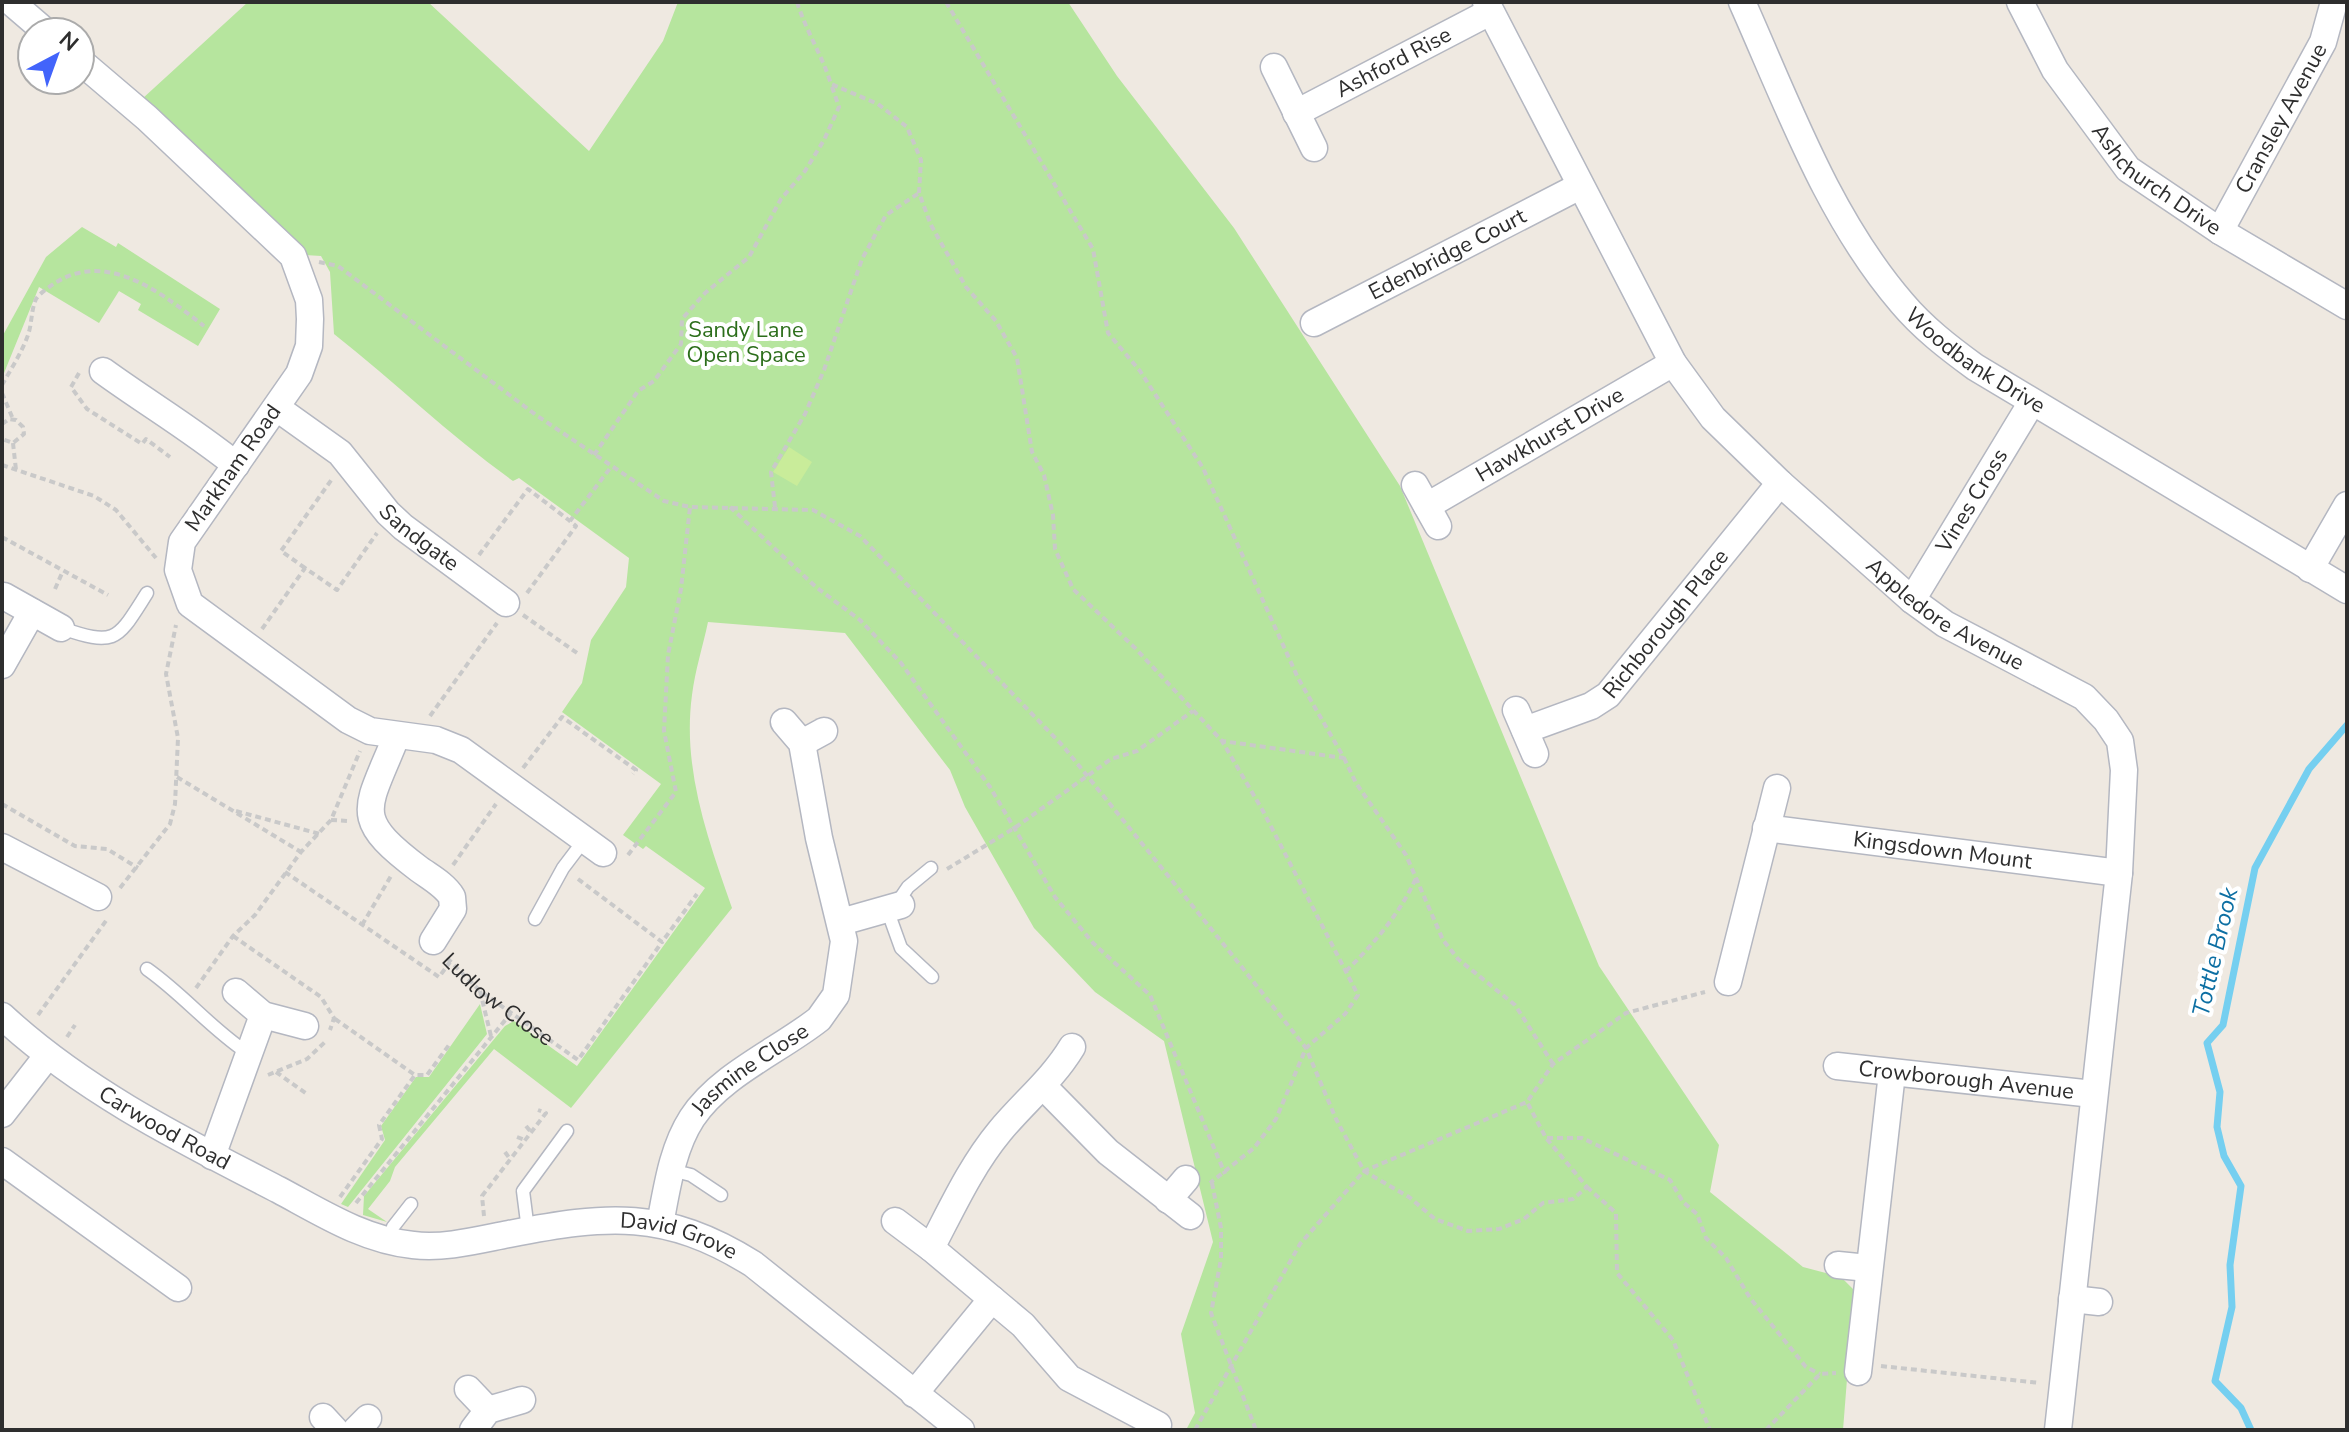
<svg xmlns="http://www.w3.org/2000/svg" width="2349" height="1432" viewBox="0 0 2349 1432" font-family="'Nunito Sans',sans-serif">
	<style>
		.green { fill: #b6e59e }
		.pitch { fill: #c9ec9a }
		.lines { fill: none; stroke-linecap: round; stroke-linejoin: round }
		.stream { stroke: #75cff0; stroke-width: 7 }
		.service-casing { stroke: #b4b7c1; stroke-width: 15 }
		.minor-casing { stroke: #b4b7c1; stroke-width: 29 }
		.path { stroke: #c9c9c9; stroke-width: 4; stroke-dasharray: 6 4; stroke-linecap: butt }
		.service { stroke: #fff; stroke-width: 12 }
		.minor { stroke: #fff; stroke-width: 26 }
		.labels { text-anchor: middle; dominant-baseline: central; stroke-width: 8; stroke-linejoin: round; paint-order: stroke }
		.street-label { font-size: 22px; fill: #2e2e2e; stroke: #fff }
		.park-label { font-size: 22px; fill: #2c6e1b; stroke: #fff }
		.water-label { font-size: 24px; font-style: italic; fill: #0d6fa3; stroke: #fff }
	</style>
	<rect width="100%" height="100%" fill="#efe9e1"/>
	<g class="green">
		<path d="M248,2H428L589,151L663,41L678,2H1068L1117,76L1234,228L1400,486L1599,966L1719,1145L1710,1192L1803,1267L1841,1277L1854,1290L1843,1430H1186L1195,1413L1181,1334L1213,1242L1164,1041L1095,992L1034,928L965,807L950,770L845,633L708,622C703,646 695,670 692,695C682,769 708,839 732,908L571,1108L494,1049L395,1167L390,1181L368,1209L387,1222L363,1215L364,1196L505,1026L514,1021L577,1066L705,888L646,846L643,849L623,835L661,784L562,712L582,683L591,640L626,587L629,558L519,478L513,481C450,436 395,382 334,334L330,272L321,256L305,255L142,99Z"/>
		<polygon points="82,227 116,247 118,243 220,309 198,346 138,310 141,304 119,291 99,323 39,287 2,378 2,337 46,257"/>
		<polygon points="480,1004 487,1034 348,1207 341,1204 385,1140 381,1126 416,1077 429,1077"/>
	</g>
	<polygon class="pitch" points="789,447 812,462 797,486 773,472"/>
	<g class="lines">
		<polyline class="stream" points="2251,1430 2241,1408 2215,1381 2232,1307 2230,1265 2241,1186 2224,1156 2217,1127 2220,1092 2207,1043 2223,1025 2255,868 2309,769 2347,725"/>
		<defs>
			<g id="service">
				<path d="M61,628C117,647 117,640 147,593"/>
				<polyline points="895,906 908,887 931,868"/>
				<polyline points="887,909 901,948 932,977"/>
				<polyline points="535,919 563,868 585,839"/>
				<path d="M147,969C184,995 211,1029 249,1054"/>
				<polyline points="671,1170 691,1175 721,1195"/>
				<polyline points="528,1230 523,1191 567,1131"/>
				<polyline points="388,1241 393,1227 411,1204"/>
			</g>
			<g id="minor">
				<polyline points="11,2 46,32"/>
				<path id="s2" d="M1486,2L1673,363L1713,418L1780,483L1912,600L1945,624L2084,697L2106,720L2120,741L2124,770L2119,873L2058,1430"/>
				<path id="s3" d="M1742,2C1788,105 1828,217 1902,303C1923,328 1949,348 1975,367L2347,590"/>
				<path id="s4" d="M2020,2L2055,70L2128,169L2220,231L2347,306"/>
				<polyline points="80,61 147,118 293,256 309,300 310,319 309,346 299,374 182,542 178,570 190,604 348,720 370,731 436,740 461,750 603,853"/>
				<polyline points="1274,67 1314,148"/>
				<path id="s5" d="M1296,113L1490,12"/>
				<path id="s6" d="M2220,231L2323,42L2334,2"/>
				<path id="s7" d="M1314,323L1580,186"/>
				<path d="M103,371C147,403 193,430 236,465"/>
				<path id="s8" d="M277,408L340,453L388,513L403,527L506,603"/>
				<polyline points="1415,485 1438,526"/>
				<path id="s9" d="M1427,506L1673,363"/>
				<polyline points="2310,569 2347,505"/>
				<polyline points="4,596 61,628"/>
				<path id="s10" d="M1912,600L2032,402"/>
				<polyline points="2,665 32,612"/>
				<polyline points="1516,710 1535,754"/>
				<path id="s11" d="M1525,730L1591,706L1608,695L1780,483"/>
				<path d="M396,737C367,810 350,817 419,869C430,877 445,885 452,897L453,909L433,941"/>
				<polyline points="802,743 824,731"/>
				<path id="s12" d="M1766,828L2119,873"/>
				<polyline points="2,847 98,897"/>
				<polyline points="841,922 901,905"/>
				<polyline points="1728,982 1777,788"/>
				<polyline points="236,992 263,1015 305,1026"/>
				<path id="s13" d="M2,1016C83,1091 182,1140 279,1190C322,1213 364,1240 413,1245C444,1249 478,1240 509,1234C607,1215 665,1209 753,1264L961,1430"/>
				<path id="s14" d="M1837,1066L2093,1094"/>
				<polyline points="1044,1087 1108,1152 1190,1216"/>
				<polyline points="2,1114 48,1055"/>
				<polyline points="212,1156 263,1015"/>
				<polyline points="2,1161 178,1288"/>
				<polyline points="1168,1200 1186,1179"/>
				<polyline points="895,1221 931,1248"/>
				<path id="s15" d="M660,1224C667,1188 672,1149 692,1118C720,1075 780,1050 819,1019L836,995L844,941L819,838L802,743L784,722"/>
				<polyline points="1838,1265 1868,1268"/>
				<polyline points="992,1299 1023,1325 1069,1378 1158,1425"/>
				<polyline points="2072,1299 2099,1302"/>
				<polyline points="1858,1372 1892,1073"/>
				<polyline points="468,1389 488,1410"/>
				<path d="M914,1394L992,1299L931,1248C952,1208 971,1166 1000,1131C1024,1102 1052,1080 1072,1047"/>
				<polyline points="323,1417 335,1430"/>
				<polyline points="356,1430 368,1418"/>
				<polyline points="473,1430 488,1410 522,1400"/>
			</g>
		</defs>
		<use href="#service" class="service-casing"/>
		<use href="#minor" class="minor-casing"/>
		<g class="path">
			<path d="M797,2C806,31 822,55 831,84L878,104L907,127L921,160L919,193L931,225L966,287L996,321L1017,358L1032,452L1044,475L1053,515L1055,549L1073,589L1135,648L1222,741L1263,811L1358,995L1345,1014L1306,1048L1276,1119L1254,1148L1210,1183"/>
			<polyline points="946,2 1093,249 1108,333 1140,371 1203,468 1298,678 1344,758 1222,741"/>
			<polyline points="319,262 338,266 536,415 664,501 690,507 813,510 860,536 1063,746 1229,951 1306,1048 1336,1119 1364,1171 1409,1197 1435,1219 1468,1231 1499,1229 1524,1219 1543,1203 1573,1199 1587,1187 1546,1138 1527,1102"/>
			<polyline points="79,373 71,387 87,409 142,444 146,439 170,457"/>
			<path d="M2,385C11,369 22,352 28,335C32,324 31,310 36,299C40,293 49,287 55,283C108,249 164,295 204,326"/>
			<polyline points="2,393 13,419"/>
			<polyline points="2,424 9,419 16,420 23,427 24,434 13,443 2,439"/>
			<polyline points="13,443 16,470"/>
			<polyline points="594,455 638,391 654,381 681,344 682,319 705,293 749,257 781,199 805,171 824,140 839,107 831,84"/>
			<polyline points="2,465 94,496 116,510 156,558"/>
			<polyline points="730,507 816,587 860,620 901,663 990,787 1055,897 1093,943 1150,995 1225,1174"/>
			<polyline points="775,507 771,472 805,414 824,370 862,259 886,215 919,193"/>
			<polyline points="2,537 108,595"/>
			<polyline points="479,555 528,489 570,521"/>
			<polyline points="305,568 281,551 332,479"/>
			<polyline points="55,589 62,573"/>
			<polyline points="527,593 576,526 570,521 611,467"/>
			<polyline points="523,615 577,653"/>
			<polyline points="262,629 305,568 337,590 377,533"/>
			<polyline points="430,716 497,623"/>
			<polyline points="1344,758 1356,783 1406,855 1443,940 1458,959 1515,1005 1553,1064"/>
			<polyline points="523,768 562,717 636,770 633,774"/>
			<polyline points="177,777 301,852"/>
			<polyline points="2,804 75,846 107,849 138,868"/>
			<polyline points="236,811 320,834"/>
			<polyline points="331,820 348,821"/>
			<polyline points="628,855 676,792 664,731 668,655 681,589 690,507"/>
			<polyline points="453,865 496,804"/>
			<polyline points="947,869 1016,827 1111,759 1137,751 1193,711"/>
			<polyline points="285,872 439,977 450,962"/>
			<polyline points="578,879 662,942 697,894"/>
			<polyline points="120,888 170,824 175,804 178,738 166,674 176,625"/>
			<polyline points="362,925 391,876"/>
			<polyline points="233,936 321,997 334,1018 330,1030"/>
			<path id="s1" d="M447,958L480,991L578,1060L662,942"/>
			<path d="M1346,971C1373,945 1401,912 1416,878"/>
			<polyline points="196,988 233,936 255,915 301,852 331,820 360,751"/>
			<polyline points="480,991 491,1036"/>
			<polyline points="38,1015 108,918"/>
			<polyline points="335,1019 415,1075"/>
			<polyline points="67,1037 75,1025"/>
			<polyline points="276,1072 307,1094"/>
			<polyline points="268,1075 307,1059 325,1042"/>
			<polyline points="526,1126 531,1132"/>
			<polyline points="517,1137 525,1140"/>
			<polyline points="1547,1138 1582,1138 1670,1180 1683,1202 1697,1214 1706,1238 1726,1258 1750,1298 1806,1367 1820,1374"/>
			<polyline points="505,1152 510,1159"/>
			<polyline points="1212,1183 1221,1228 1221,1259 1211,1313 1256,1430"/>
			<polyline points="1587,1187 1616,1213 1617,1273 1673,1340 1710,1430"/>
			<polyline points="340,1197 382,1139 379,1125 415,1075 427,1075 449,1045"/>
			<polyline points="356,1203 511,1013"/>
			<polyline points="484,1216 482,1196 546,1113 538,1110"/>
			<polyline points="1881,1366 2040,1383"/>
			<polyline points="1195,1430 1300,1244 1364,1171 1527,1102 1553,1064 1626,1013 1705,992"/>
			<polyline points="1766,1430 1820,1374 1836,1373"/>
		</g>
		<use href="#service" class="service"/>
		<use href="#minor" class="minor"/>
	</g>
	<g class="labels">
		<g class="street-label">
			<text stroke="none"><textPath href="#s5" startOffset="110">Ashford Rise</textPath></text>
			<text stroke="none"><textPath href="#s6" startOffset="128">Cransley Avenue</textPath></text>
			<text stroke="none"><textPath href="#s4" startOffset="228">Ashchurch Drive</textPath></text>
			<text stroke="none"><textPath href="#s7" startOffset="150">Edenbridge Court</textPath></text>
			<text stroke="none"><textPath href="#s3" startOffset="436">Woodbank Drive</textPath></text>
			<text stroke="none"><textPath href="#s9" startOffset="142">Hawkhurst Drive</textPath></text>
			<text transform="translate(233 468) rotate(-55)">Markham Road</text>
			<text stroke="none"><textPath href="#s10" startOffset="116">Vines Cross</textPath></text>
			<text stroke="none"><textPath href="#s8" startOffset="194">Sandgate</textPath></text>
			<text stroke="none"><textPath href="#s2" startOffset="780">Appledore Avenue</textPath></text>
			<text stroke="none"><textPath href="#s11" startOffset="182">Richborough Place</textPath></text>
			<text stroke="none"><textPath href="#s12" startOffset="178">Kingsdown Mount</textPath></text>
			<text stroke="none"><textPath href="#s1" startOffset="66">Ludlow Close</textPath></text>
			<text stroke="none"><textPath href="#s15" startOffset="188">Jasmine Close</textPath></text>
			<text stroke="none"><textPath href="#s14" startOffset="130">Crowborough Avenue</textPath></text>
			<text stroke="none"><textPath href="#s13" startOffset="198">Carwood Road</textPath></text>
			<text stroke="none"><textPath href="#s13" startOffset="744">David Grove</textPath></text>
		</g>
		<g class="park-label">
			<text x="746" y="330">Sandy Lane<tspan x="746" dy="25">Open Space</tspan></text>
		</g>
		<g class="water-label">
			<text transform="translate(2215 952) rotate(-77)">Tottle Brook</text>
		</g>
	</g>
	<rect width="2349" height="1432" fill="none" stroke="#2e2e2e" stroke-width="8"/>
	<g transform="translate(56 56) rotate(41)"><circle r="38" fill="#ffffff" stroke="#ababab" stroke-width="2"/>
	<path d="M0-6L14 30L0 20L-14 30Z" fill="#4264fb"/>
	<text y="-12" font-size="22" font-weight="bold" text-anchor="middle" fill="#2e2e2e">N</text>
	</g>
</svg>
